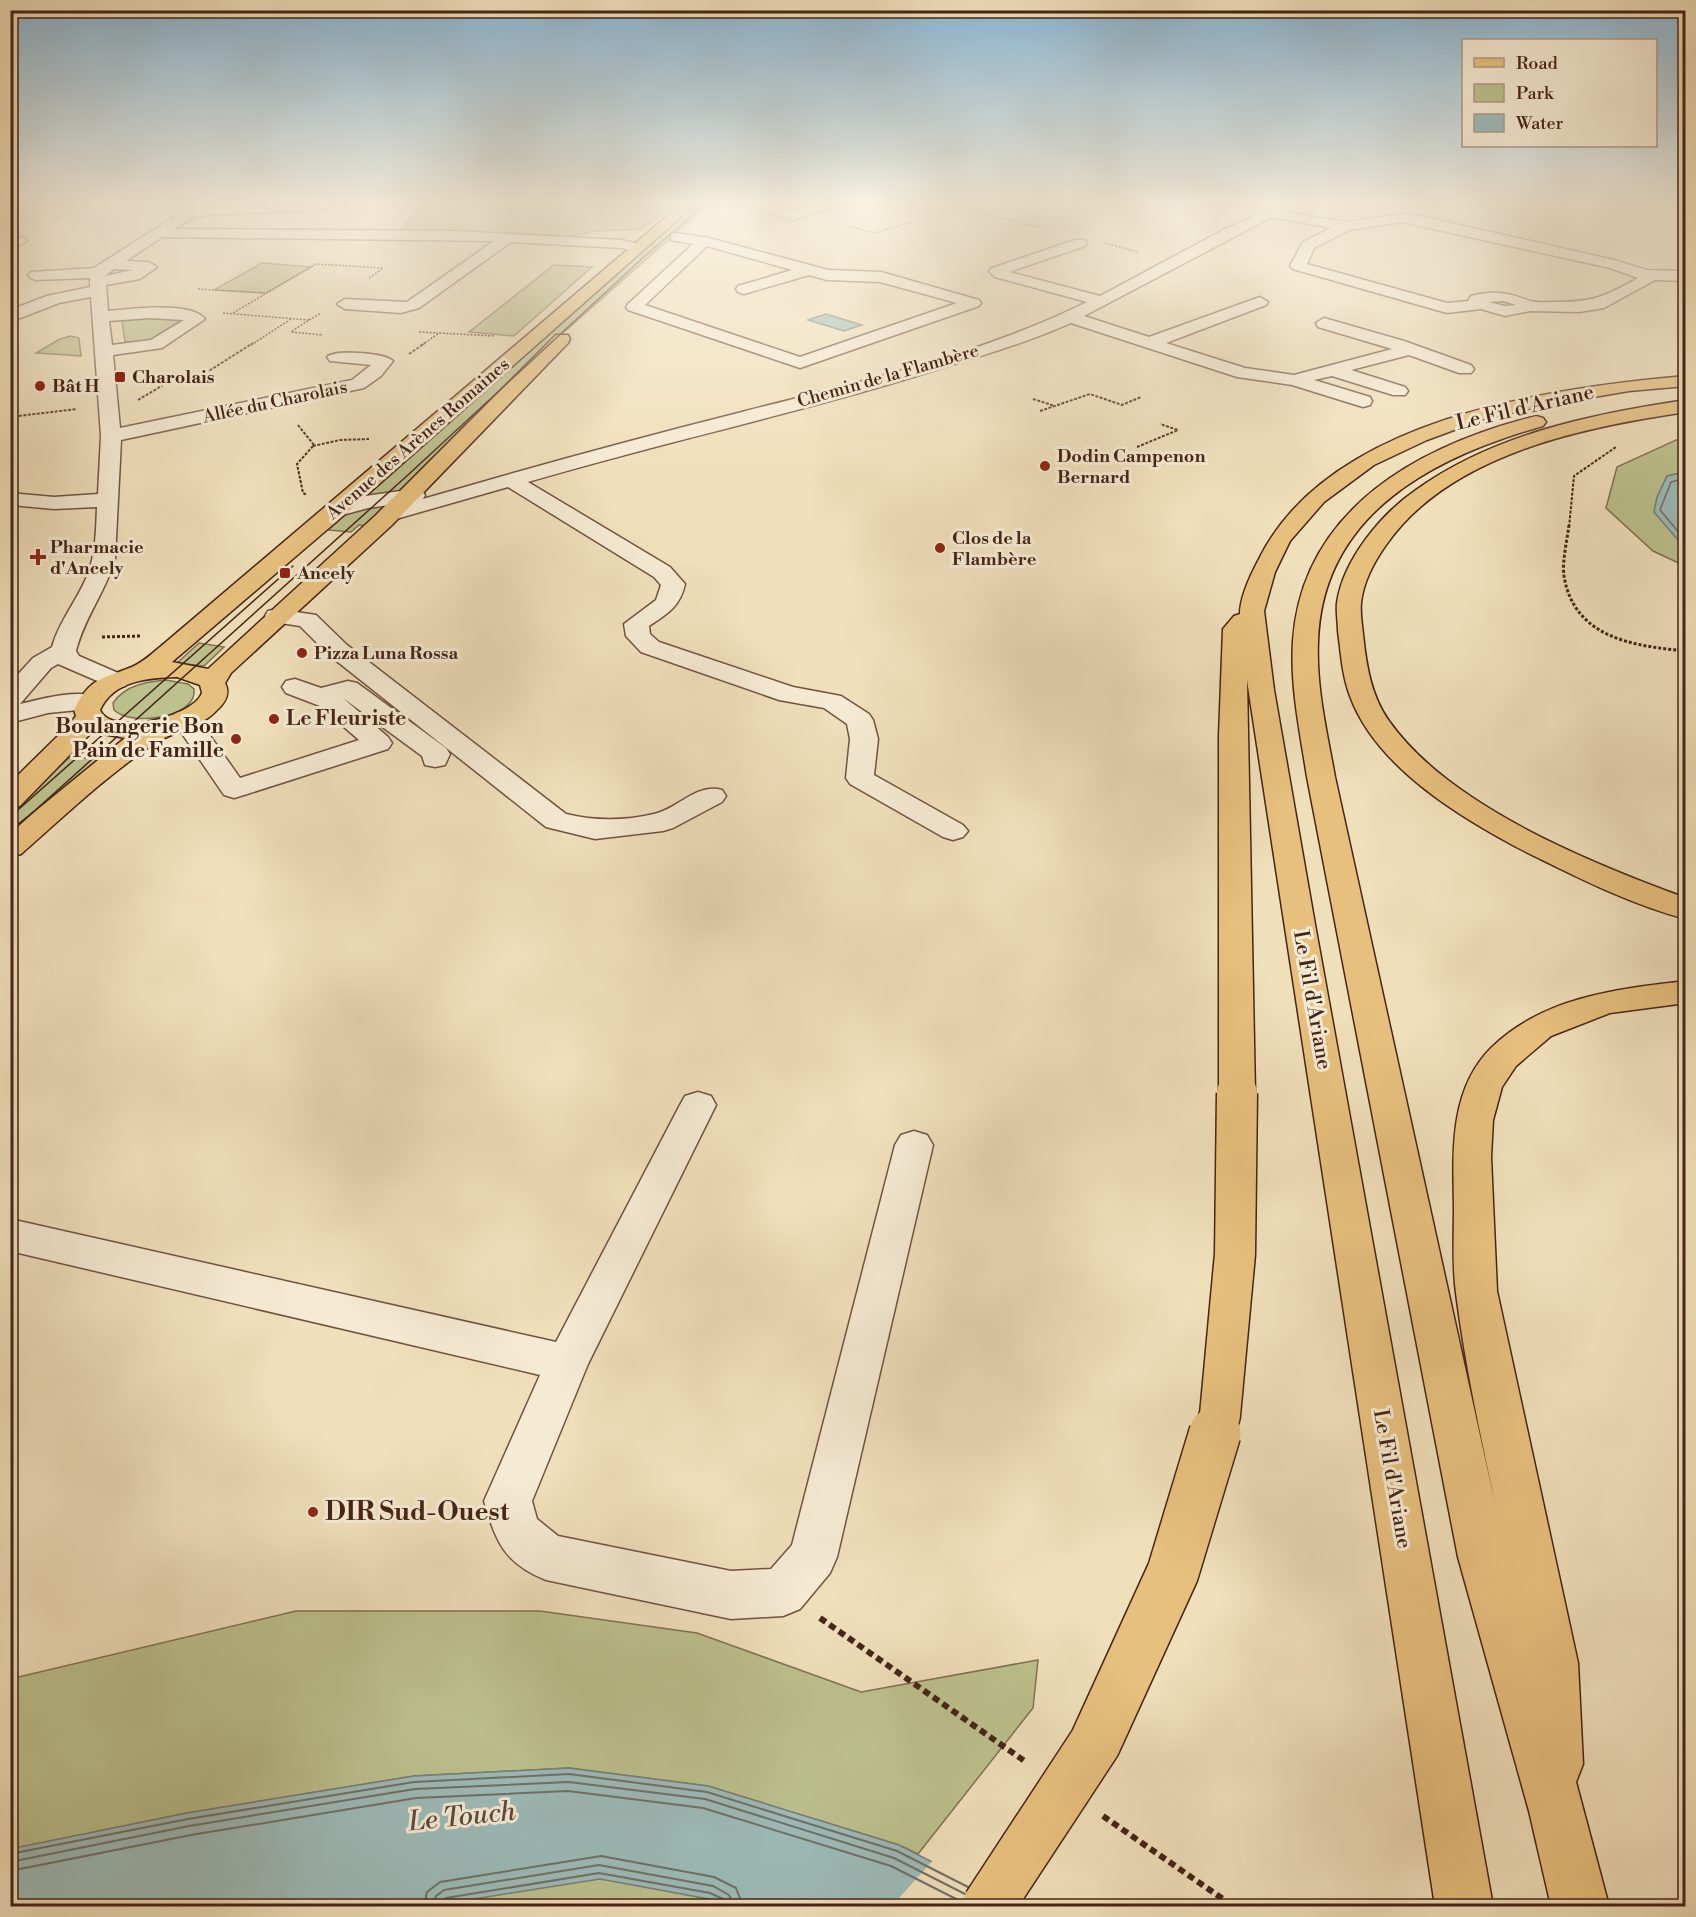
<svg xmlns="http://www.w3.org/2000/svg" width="1696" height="1917" viewBox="0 0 1696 1917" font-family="'Libre Bodoni',serif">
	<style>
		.green { fill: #bcc18e; stroke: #817252; stroke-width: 1.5 }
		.water { fill: #9dbbb9; stroke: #7a7f78; stroke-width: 1.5 }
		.pier { fill: #f0dfbb }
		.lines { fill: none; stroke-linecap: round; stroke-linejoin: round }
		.shore-far1 { stroke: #727068; stroke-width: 1.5 }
		.shore { stroke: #727068; stroke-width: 2 }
		.minor-casing { stroke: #705340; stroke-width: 3 }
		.major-casing { stroke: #462417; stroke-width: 3 }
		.highway-casing { stroke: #462417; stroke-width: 3 }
		.path-far3 { stroke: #462417; stroke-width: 1.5; stroke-dasharray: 2 1.5; stroke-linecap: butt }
		.path-far2 { stroke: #462417; stroke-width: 2; stroke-dasharray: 3 1.5; stroke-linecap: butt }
		.path-far1 { stroke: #462417; stroke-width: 3; stroke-dasharray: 3 2; stroke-linecap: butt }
		.path { stroke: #462417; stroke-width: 6; stroke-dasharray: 7 4.5; stroke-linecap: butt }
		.minor { fill: #f5ead3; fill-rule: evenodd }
		.major { fill: #e8c07e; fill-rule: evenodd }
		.highway { fill: #e8c07e; fill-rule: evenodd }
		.tram { stroke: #462417; stroke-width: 1.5 }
		.highway-bridge-far1-casing { stroke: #462417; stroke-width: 43; stroke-linecap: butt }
		.highway-bridge-casing { stroke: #462417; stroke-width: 54; stroke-linecap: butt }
		.highway-bridge-far1 { stroke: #e8c07e; stroke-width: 40 }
		.highway-bridge { stroke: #e8c07e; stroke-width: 51 }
		.poi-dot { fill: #8f2418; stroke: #f5ead3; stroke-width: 2 }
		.labels { text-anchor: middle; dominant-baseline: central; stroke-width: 6; stroke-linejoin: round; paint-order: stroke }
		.far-street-label { font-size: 18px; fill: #462417; stroke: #f5ead3 }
		.far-poi-label { font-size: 18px; font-weight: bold; fill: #462417; stroke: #f5ead3; text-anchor: start }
		.street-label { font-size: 21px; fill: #462417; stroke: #f5ead3 }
		.poi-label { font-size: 21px; font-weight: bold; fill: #462417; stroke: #f5ead3; text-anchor: start }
		.near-poi-label { font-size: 26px; font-weight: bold; fill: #462417; stroke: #f5ead3; text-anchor: start }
		.near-water-label { font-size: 27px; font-style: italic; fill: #5c4a40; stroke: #f5ead3 }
	</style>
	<rect width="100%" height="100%" fill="#f0dfbb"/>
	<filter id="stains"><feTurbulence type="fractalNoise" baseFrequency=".00333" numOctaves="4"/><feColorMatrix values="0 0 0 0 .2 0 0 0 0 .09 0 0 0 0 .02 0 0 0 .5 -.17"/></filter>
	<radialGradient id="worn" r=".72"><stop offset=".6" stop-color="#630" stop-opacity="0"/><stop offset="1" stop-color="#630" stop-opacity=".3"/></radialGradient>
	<g class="green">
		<polygon points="429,201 680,201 641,229 596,231 559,238 400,230"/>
		<polygon points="697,201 712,201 564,332 482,410 403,491 360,498"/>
		<polygon points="262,263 311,267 266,293 214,290"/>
		<polygon points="554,265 592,267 514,336 469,332"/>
		<polygon points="141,317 182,320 148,341 125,342 122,320"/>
		<polygon points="71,336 79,338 81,356 36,353 60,339"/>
		<polygon points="1676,440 1685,440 1685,472 1667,476 1679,544 1685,548 1685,566 1653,551 1606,508 1617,467"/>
		<polygon points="391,503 369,526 359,525 351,532 328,530 347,513"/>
		<polygon points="199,643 224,647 204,666 177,663"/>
		<path d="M166,680L188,684L194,689C198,718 131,727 114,710L113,703C125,685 146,682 166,680Z"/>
		<polygon points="71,756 99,760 11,840 11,810"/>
		<polygon points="296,1611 540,1611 697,1633 861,1692 1038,1660 1033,1708 918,1854 899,1845 708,1786 569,1768 414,1776 187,1813 11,1849 10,1679"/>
		<polygon points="600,1878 709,1899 725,1906 429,1906"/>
	</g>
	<g class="water">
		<polygon points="826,314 862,325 844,331 808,320"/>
		<polygon points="1685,472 1686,472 1685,548 1654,512 1657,497 1667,476"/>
		<polygon points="569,1768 708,1786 899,1845 1018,1906 725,1906 709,1899 600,1879 429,1906 11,1906 10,1849 187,1813 414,1776"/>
	</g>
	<polygon class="pier" points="934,1859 1019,1904 1021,1906 892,1906"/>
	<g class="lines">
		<polyline class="shore-far1" points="1686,478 1671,482 1660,510 1686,541"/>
		<g class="shore">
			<polyline points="10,1854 188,1819 414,1782 569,1774 707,1792 897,1851 968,1887"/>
			<polyline points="10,1862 189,1826 415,1789 569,1782 705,1799 894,1858 965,1894"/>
			<polyline points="10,1871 191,1835 416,1798 568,1791 703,1808 891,1866 962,1902"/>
			<polyline points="424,1906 427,1892 440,1882 601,1856 714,1877 736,1888 743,1906"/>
			<polyline points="433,1906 436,1896 444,1890 599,1865 713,1886 729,1895 734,1906"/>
			<polyline points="440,1906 441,1901 446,1898 599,1873 710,1893 723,1899 726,1906"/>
		</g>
		<defs>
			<g id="minor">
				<path d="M199,201H215L208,207L350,201L328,209L195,216L175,229L454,231L622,240L643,245L645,248L638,252L622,248L511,242L419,308L401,313L345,309L337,304L345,299L407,302L494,241L162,237L126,261L149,262L157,267L140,279L106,285L108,311C129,309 191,301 205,319L162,348L113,355L120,428L352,380L371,365L330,361L327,357C334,349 386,353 393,361L381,376L364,388L121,440L115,559C106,591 84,618 76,651L79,656L125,676L129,681L125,686L116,689L58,664L51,668L20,704C44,698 73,690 98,696L102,702L98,708L48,713L10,723V683L33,658L52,647C59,621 77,601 87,576C96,554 96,530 97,507L54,509L11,505L10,493L54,497L98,494L101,436L91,297L59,303L10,322V310L47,296L90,287V278L36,280L31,278L28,275L31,272L94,268ZM114,269L133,270L105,276ZM150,318L184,320L151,340L112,345L109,321Z"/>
				<polygon points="726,201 750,201 793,212 833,201 856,201 793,220"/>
				<path d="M1288,201H1307L1286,212L1345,222L1402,214L1425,217L1614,260L1647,270L1686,271V281L1655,280L1604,308L1579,312L1530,311L1505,316L1481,309L1447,313L1293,269L1290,266L1303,242L1331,228L1272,217L1084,316L1149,337L1260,297L1268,302L1266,305L1166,343L1245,368L1294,375L1392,349L1318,327L1316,323L1324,318L1404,341L1471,365L1474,369L1471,373H1459L1409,355L1351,370L1405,387L1408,391L1405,395H1393L1332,376L1314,380L1370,397L1372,401L1370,405L1363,407L1292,385L1237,377L1071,323C1028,342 984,355 939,369C803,412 664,442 528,482L670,567L685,584C680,607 667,614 649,626L650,634L659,642L793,687L841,696L869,714L873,720L878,739L874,775L963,825L968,831L963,837L953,840L943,837L850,784L846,778L850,739L847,724L824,708L779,700L641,652L626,636L624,624L656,600L661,585L654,577L508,487L389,521L381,520L378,515L381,510L412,502L368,508L335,517L327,516L324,511L327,506L365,496L415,489L422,491L425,495L423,499C529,468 635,439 742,412C858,382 980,355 1087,302L995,277L989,271L992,268L1075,240H1085L1087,243L1085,246L1009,272L1100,296L1227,228ZM1402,222L1610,268L1638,278C1604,297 1593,302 1554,302C1547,302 1537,303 1530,301C1509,293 1495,290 1471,296L1468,301L1447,303L1307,264L1314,248L1349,230ZM1503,301L1516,305L1505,306L1489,302Z"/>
				<polygon points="1555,201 1580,201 1590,206 1583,210"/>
				<path d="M676,233L709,238L828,270L881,272L979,300L981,303L979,306L800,368L628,310L626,307L628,304L693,244L671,240V234ZM707,246L792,270L738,286L736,289L738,292L744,294L809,275L827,280L880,282L957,303L800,357L645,305Z"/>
				<polygon points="20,237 25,238 27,241 10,250 10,240"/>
				<path d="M277,609L316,615L347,645L566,814C595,821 624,821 654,814C678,809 696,783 722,790L726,796L722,802L673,828L663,831L595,839L546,827L329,655L300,626L268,621L265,616L268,611Z"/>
				<polygon points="295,679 321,688 348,681 357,683 446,748 450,754 445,765 435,767 425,765 422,756 343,698 388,737 392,743 388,749 244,795 234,798 224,795 172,719 176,713 185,711 194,713 240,778 359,740 320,706 286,693 282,687 286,681"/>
				<path d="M698,1092L711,1096L716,1105L588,1364L532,1501L537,1519L558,1536L731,1571L771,1569L792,1545L895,1145L901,1135L914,1131L927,1135L933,1145L837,1557L830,1573L800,1609L783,1616L731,1619L546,1580C504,1563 496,1542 484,1501L540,1375L10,1251V1219L556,1342L680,1105L685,1096Z"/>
			</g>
			<path id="major" d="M685,201H699L343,516L172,662L208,669L376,515L556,335H568L570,339L568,343L392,525L231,673L225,683C231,694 225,703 216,711C199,729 172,731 152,745C105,777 63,817 21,854L10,857V832L125,738L92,732L20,806L10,809V783L69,725L76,716L74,710C89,678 102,679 132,667C144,662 156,650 166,642ZM177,677L200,685L202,693C193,717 112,737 100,710C114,680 148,678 177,677Z"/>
			<g id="highway">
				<path d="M1686,376V386L1629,391L1547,405L1481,420L1427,440L1374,465L1324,502L1290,541L1275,572L1264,611L1274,690L1316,930L1493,1906H1435L1247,680L1255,1093L1250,1102L1237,1106L1224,1102L1219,1093V736L1223,629L1234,616L1240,614C1240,597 1251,574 1259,559C1328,419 1547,388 1686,376Z"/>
				<path d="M1686,400V412C1583,427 1449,454 1386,545C1374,562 1363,582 1361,603C1360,613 1362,624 1363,634C1366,664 1371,696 1389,721C1449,806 1590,863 1686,898V919C1632,905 1579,878 1530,854C1464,820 1376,768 1350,696C1342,675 1341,653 1338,631C1338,622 1336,612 1337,603C1343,560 1381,514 1416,490C1494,434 1592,414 1686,400Z"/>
				<path d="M1536,416L1543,418L1546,422L1543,426C1434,457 1322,513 1318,642C1316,687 1327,732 1335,777L1496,1508C1481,1437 1465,1365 1456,1293C1452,1265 1454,1235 1454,1207C1453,1152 1449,1090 1491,1048C1543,997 1617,989 1686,981V1003L1610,1013L1551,1036L1516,1066L1502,1087L1493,1120L1491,1157L1497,1291L1578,1663L1583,1764L1576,1782L1609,1906H1551L1529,1811L1458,1557L1307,777C1300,732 1290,686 1293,641C1302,508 1421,445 1536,416Z"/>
			</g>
		</defs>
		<use href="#minor" class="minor-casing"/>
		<use href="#major" class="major-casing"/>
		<use href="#highway" class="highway-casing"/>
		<g class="path-far3">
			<polyline points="501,201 510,212"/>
			<polyline points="932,201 1042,228"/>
			<polyline points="415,209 423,201"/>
			<polyline points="1025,212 1043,218"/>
			<polyline points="599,217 606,201"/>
			<polyline points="55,220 84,201"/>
			<polyline points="849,226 874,233 912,222"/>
			<polyline points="1105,243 1138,252"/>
			<polyline points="198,289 265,293"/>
			<polyline points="223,313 309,320 291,332 323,335"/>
			<polyline points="233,313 316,264 383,268 368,279"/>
			<polyline points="309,320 321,313"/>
			<polyline points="419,332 438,333"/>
			<polyline points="251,345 291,319"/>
			<polyline points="422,345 439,333 494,336"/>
		</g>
		<g class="path-far2">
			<polyline points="409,354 425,343"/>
			<polyline points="135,383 201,376 253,343"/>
			<polyline points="1033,399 1055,406"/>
			<polyline points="138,400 170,381"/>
			<polyline points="1040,411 1090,394 1122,405 1141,397"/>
			<polyline points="10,417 77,409"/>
			<polyline points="298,425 314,445 297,464 303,493 307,495"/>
			<polyline points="313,446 340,440 369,439"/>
			<polyline points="1137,447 1178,430 1160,424"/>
			<polyline points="1569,527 1574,476 1616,447"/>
		</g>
		<g class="path-far1">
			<path d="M1569,525C1567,541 1562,561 1564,576C1574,638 1633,646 1686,651"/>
			<polyline points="102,637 140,636"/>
		</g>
		<g class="path">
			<polyline points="820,1618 1026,1762"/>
			<polyline points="1103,1816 1233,1906"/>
		</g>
		<use href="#minor" class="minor"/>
		<use href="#major" class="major"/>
		<use href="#highway" class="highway"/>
		<g class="tram">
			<polyline points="10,817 293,566"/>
			<polyline points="10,833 409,474 645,256 709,201"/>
		</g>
		<defs>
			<polyline id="highway-bridge-far1" points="1214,1434 1220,1415 1235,1254 1237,1093"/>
			<polyline id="highway-bridge" points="988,1906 1095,1743 1173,1572 1215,1433"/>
		</defs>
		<use href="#highway-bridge-far1" class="highway-bridge-far1-casing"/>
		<use href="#highway-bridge" class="highway-bridge-casing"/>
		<use href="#highway-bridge-far1" class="highway-bridge-far1"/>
		<use href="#highway-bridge" class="highway-bridge"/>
	</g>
	<linearGradient id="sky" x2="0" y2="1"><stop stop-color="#8ab7d5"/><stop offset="0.43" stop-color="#f8f1e0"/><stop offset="1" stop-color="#f8f1e0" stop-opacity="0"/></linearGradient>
	<rect width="1696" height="470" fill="url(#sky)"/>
	<g class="poi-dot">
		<rect x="114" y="371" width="12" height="12" rx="3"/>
		<circle cx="40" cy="386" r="6"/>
		<circle cx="1045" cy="466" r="6"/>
		<circle cx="940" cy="548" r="6"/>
		<path d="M35 548h6v6h6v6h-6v6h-6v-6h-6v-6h6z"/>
		<rect x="279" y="567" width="12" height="12" rx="3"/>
		<circle cx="302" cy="653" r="6"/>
		<circle cx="274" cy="719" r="6"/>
		<circle cx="236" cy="739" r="6"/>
		<circle cx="313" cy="1512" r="6"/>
	</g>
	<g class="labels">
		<g class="far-street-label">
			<text transform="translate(888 376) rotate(-16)">Chemin de la Flambère</text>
			<text transform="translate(275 402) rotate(-12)">Allée du Charolais</text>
			<text transform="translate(418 439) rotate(-41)">Avenue des Arènes Romaines</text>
		</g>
		<g class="far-poi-label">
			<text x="132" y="377">Charolais</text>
			<text x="52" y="386">Bât H</text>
			<text x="1057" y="456">Dodin Campenon<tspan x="1057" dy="21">Bernard</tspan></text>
			<text x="952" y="538">Clos de la<tspan x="952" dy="21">Flambère</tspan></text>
			<text x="50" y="547">Pharmacie<tspan x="50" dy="21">d'Ancely</tspan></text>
			<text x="297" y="573">Ancely</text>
			<text x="314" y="653">Pizza Luna Rossa</text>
		</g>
		<g class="street-label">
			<text transform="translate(1525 408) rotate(-13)">Le Fil d'Ariane</text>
			<text transform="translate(1312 1000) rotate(80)">Le Fil d'Ariane</text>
			<text transform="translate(1392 1479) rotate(80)">Le Fil d'Ariane</text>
		</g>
		<g class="poi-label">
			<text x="286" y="719">Le Fleuriste</text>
			<text x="224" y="727" text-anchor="end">Boulangerie Bon<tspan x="224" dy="24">Pain de Famille</tspan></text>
		</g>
		<g class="near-poi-label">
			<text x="325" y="1512">DIR Sud-Ouest</text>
		</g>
		<g class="near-water-label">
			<text transform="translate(462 1817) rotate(-6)">Le Touch</text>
		</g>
	</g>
	<rect width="1696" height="1917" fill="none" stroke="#f0dfbb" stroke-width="36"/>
	<rect x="12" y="12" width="1672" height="1893" fill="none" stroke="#462417" stroke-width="3"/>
	<rect x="18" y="18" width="1660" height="1881" fill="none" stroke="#462417" stroke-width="1.5"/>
	<rect x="1462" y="39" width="195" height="108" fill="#f5ead3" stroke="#af9b88" stroke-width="1.5"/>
	<rect x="1474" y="58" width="30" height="9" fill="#e8c07e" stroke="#af9b88" stroke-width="1.5"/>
	<text x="1516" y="69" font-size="18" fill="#462417">Road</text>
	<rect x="1474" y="84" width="30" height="18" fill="#bcc18e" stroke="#af9b88" stroke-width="1.5"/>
	<text x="1516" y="99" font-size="18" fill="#462417">Park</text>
	<rect x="1474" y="114" width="30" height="18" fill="#9dbbb9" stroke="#af9b88" stroke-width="1.5"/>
	<text x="1516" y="129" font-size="18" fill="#462417">Water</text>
	<rect width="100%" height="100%" filter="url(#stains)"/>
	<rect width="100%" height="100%" fill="url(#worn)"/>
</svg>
